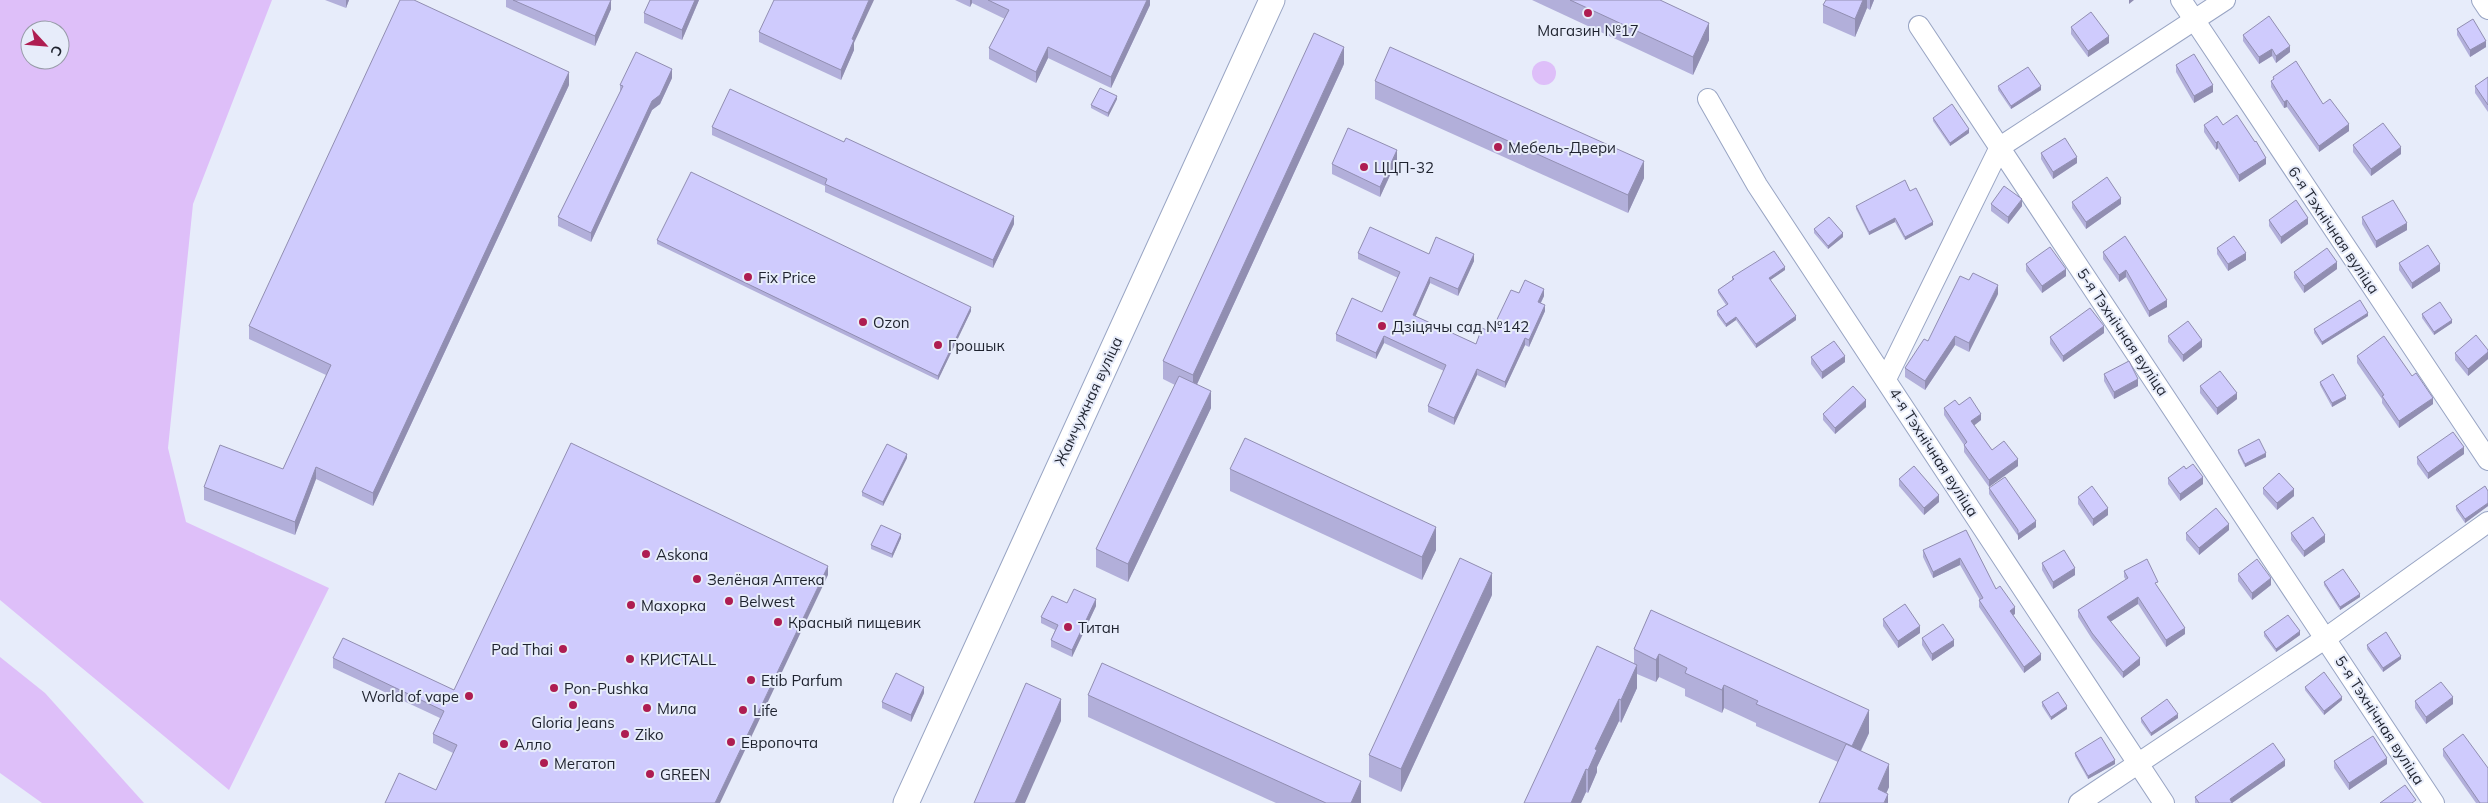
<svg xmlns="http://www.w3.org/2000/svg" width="2488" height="803" viewBox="0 0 2488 803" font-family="Mulish,sans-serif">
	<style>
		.green { fill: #debff9; fill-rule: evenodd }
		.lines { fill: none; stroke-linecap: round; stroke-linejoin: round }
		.minor-casing { stroke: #98a4c3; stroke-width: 22 }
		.major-casing { stroke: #98a4c3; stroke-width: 27 }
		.minor { stroke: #fff; stroke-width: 20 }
		.major { stroke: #fff; stroke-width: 25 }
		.wall { fill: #b2afda }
		.shaded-wall { fill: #918eb1 }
		.building { fill: #cfcbfd; stroke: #918eb1 }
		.poi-dot { fill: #ae1d51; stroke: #e7ecfa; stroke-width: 2 }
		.labels { text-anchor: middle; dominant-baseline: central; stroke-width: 4; stroke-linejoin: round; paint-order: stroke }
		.poi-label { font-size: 15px; fill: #1e222e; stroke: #e7ecfa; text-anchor: start }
		.street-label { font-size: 15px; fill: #1e222e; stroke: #e7ecfa }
	</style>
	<rect width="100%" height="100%" fill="#e7ecfa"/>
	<g class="green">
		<path d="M0,0H272L193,204L168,448L186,522L329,588L229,790L0,600ZM30,30H60V60H30Z"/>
		<circle cx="1544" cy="73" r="12"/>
		<polygon points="0,657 45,693 144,803 42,803 0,773"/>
	</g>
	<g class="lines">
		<defs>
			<g id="minor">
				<polyline points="2181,0 2488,460"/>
				<polyline points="2482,0 2488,9"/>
				<polyline points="1919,26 2434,803"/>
				<polyline points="1708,99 1757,185 2164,803"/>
				<polyline points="1886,379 2000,147 2225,0"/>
				<polyline points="2079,803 2326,638 2488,522"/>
			</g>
			<polyline id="major" points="906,803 1272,0"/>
		</defs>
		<use href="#minor" class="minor-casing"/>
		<use href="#major" class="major-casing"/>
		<use href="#minor" class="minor"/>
		<use href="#major" class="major"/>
	</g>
	<g class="wall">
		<polygon points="325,0 349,0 346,8"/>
		<polygon points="506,0 611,0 611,9 595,46 506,7"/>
		<polygon points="650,0 699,0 682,40 644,23 644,13"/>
		<polygon points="955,0 1150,0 1150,5 1111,88 1048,58 1036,83 989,59 989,48 1005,19 972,3 970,7"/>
		<polygon points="1532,0 1660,0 1709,40 1693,75"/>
		<polygon points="1826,0 1874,0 1870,10 1867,8 1855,37 1823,23 1823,5"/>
		<polygon points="2071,27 2109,43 2088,57 2071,34"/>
		<polygon points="2457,29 2486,47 2470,57 2457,35"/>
		<polygon points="759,32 854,43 854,50 841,80 759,42"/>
		<polygon points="2243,35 2290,52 2276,63 2272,56 2259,64 2243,41"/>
		<polygon points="1344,64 1197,384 1211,408 1128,582 1096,567 1096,549 1175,385 1163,379 1163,361"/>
		<polygon points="2176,65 2213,92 2194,103 2176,72"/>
		<polygon points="2273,77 2323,104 2349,131 2319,152 2287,107 2284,108 2271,87 2271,81 2273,80"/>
		<polygon points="2488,77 2488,112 2475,93 2475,86"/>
		<polygon points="672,78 660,104 652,110 591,242 558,226 558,217 620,92 620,85"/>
		<polygon points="1375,81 1644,178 1628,213 1375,99"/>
		<polygon points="569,85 373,506 316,479 295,535 204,500 204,487 283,469 326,375 249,339 249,326"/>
		<polygon points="1998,86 2041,90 2011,109 1998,90"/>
		<polygon points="1117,99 1108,117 1091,108 1091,105"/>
		<polygon points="1933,118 1969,133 1950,146 1933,121"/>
		<polygon points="2204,125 2223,125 2266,164 2239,182 2218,148 2216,150 2204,132"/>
		<polygon points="712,127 1014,224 993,268 825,192 825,186 712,135"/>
		<polygon points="2353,145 2401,154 2371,176 2353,152"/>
		<polygon points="2041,153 2077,163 2053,179 2041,159"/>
		<polygon points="1397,160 1380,197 1332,174 1332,164"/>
		<polygon points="1910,191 1933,225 1905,240 1895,222 1869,235 1856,209 1856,206"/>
		<polygon points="2072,202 2121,204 2086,229 2072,208"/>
		<polygon points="1991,204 2022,206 2008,224 1991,211"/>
		<polygon points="2362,217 2407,230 2376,248 2362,224"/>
		<polygon points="2269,220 2308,224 2281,244 2269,226"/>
		<polygon points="1814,229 1843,237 1828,249 1814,233"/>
		<polygon points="2125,236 2167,307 2149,317 2126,277 2119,282 2103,259 2103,252"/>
		<polygon points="657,240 971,311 938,380 657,244"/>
		<polygon points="2217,248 2246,260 2228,271 2217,254"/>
		<polygon points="1358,253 1429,254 1474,261 1458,296 1430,283 1415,316 1476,344 1491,332 1519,293 1544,296 1541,303 1545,311 1529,347 1525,345 1505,388 1477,375 1454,425 1428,412 1428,406 1444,371 1384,343 1376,359 1336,341 1336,334 1382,312 1398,278 1358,259"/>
		<polygon points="2399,263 2440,271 2412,289 2399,270"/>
		<polygon points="2026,264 2066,276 2042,293 2026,271"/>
		<polygon points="2337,269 2304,293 2294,278 2294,272"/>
		<polygon points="1785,270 1770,280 1796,320 1756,348 1736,320 1726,327 1717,315 1717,311 1726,305 1718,293 1718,290 1732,280 1732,277"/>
		<polygon points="1998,294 1969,352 1955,345 1925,390 1905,377 1905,368 1928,341"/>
		<polygon points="2422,314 2452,323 2434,335 2422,318"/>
		<polygon points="2368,316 2322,345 2314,333 2314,329"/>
		<polygon points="2104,333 2063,362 2050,344 2050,337"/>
		<polygon points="2168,336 2202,347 2183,362 2168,342"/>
		<polygon points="2488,350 2488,359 2468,376 2455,360 2455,353"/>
		<polygon points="2357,356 2433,404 2399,428 2382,403 2382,399 2357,363"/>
		<polygon points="1811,357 1845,362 1822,379 1811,364"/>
		<polygon points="2104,374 2138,386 2114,399 2104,381"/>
		<polygon points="2320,382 2346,399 2332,407 2320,385"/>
		<polygon points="2200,386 2237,399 2217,415 2200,393"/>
		<polygon points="1866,407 1835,434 1823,420 1823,414"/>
		<polygon points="1944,408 1981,420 1974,425 1992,450 2018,466 1989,487 1964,452 1964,445 1944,415"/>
		<polygon points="2238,450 2266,457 2245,467 2238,453"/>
		<polygon points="2464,454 2428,479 2417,464 2417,457"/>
		<polygon points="907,458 883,506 862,496 862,492"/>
		<polygon points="1230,469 1436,550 1422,580 1230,491"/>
		<polygon points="2186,469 2203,484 2180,501 2168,484 2168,478"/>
		<polygon points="1899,479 1939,502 1924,515 1899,486"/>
		<polygon points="1989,488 2036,527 2018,540 2018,536 1989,494"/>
		<polygon points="2263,488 2294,496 2277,510 2263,494"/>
		<polygon points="2488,491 2488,506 2465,523 2456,510 2456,506"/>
		<polygon points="2078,497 2108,515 2093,526 2078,504"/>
		<polygon points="1966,530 1996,589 2015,614 2013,615 2041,660 2024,673 1979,607 1979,600 1980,600 1960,565 1933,578 1923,557 1923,550"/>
		<polygon points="2229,530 2199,555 2186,540 2186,533"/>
		<polygon points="2291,533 2325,542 2304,557 2291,540"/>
		<polygon points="901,538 892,558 871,549 871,545"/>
		<polygon points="2042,563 2075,575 2053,589 2042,570"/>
		<polygon points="2124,571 2158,588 2185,634 2166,647 2138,604 2110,622 2140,665 2123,678 2092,639 2078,617 2078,610 2126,580 2124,577"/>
		<polygon points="2238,574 2271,585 2252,600 2238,581"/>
		<polygon points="828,575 436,790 453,753 433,743 433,734 440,718 333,668 333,658 454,690"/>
		<polygon points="2324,582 2360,597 2340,610 2324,585"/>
		<polygon points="1492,595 1401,792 1369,777 1369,755"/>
		<polygon points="1067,603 1096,606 1072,657 1051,647 1051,640 1055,630 1041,623 1041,617"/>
		<polygon points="1651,610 1869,733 1861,751 1889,787 1886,793 1888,803 1838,762 1756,726 1756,723 1724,708 1722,713 1685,696 1685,689 1659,677 1656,682 1637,674 1637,688 1621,723 1619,721 1597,767 1597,772 1588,793 1586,792 1581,803 1524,803 1634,663 1634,649"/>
		<polygon points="1883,619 1920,633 1898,648 1883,626"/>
		<polygon points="2264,632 2300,635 2276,652 2264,636"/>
		<polygon points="1922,638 1954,646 1932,661 1922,645"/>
		<polygon points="2367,645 2401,659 2383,672 2367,649"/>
		<polygon points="2305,687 2342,700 2324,715 2305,690"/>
		<polygon points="924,693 911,722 882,708 882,702"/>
		<polygon points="1088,695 1361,803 1276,803 1088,717"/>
		<polygon points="2415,701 2453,704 2426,724 2415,708"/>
		<polygon points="2042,702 2067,709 2051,720 2042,706"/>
		<polygon points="2141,718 2178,718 2151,736 2141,722"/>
		<polygon points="2443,749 2488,803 2476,803 2443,756"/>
		<polygon points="2075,753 2115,764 2088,779 2075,756"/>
		<polygon points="2334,761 2387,764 2349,790 2334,768"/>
		<polygon points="2285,766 2232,803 2195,803 2195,797"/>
	</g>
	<g class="shaded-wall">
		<polygon points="346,0 349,0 346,8"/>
		<polygon points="611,0 611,9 595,46 595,36"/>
		<polygon points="695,0 699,0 682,40 682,30"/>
		<polygon points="869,0 874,0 854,43 854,50 841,80 841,70 852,39"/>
		<polygon points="970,0 972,0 972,3 970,7"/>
		<polygon points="1147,0 1150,0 1150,5 1111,88 1111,77"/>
		<polygon points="1863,0 1867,0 1867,8 1855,37 1855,19"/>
		<polygon points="1870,0 1874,0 1870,10"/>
		<polygon points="2129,0 2134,0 2129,4"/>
		<polygon points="1709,23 1709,40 1693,75 1693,57"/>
		<polygon points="2109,36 2109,43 2088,57 2088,51"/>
		<polygon points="2486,41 2486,47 2470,57 2470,50"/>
		<polygon points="2290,46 2290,52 2276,63 2276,56"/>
		<polygon points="1048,47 1048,58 1036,83 1036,72"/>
		<polygon points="1344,47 1344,64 1193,393 1193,375"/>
		<polygon points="2272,49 2272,56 2259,64 2259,57"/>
		<polygon points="672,69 672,78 660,104 652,110 591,242 591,233 652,101"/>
		<polygon points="569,72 569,85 373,506 373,493"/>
		<polygon points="2213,85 2213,92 2194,103 2194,96"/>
		<polygon points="2041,86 2041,90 2011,109 2011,106"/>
		<polygon points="1117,96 1117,99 1108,117 1108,113"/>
		<polygon points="2287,100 2287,107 2284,108 2284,102"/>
		<polygon points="2349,124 2349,131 2319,152 2319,146"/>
		<polygon points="1969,129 1969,133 1950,146 1950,143"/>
		<polygon points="2218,141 2218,148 2216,150 2216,143"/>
		<polygon points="2401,147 2401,154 2371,176 2371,169"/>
		<polygon points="1397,150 1397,160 1380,197 1380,187"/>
		<polygon points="2077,157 2077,163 2053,179 2053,172"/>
		<polygon points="2266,158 2266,164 2239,182 2239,175"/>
		<polygon points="1644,161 1644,178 1628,213 1628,195"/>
		<polygon points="2121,198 2121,204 2086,229 2086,222"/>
		<polygon points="2022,199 2022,206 2008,224 2008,217"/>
		<polygon points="1014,216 1014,224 993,268 993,260"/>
		<polygon points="1895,218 1895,222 1869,235 1869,232"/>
		<polygon points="2308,218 2308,224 2281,244 2281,237"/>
		<polygon points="1933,222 1933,225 1905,240 1905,237"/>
		<polygon points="2407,223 2407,230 2376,248 2376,241"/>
		<polygon points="1843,233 1843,237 1828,249 1828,246"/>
		<polygon points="2246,253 2246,260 2228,271 2228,264"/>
		<polygon points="1474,254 1474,261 1458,296 1458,289"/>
		<polygon points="2337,262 2337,269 2304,293 2304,286"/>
		<polygon points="2440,264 2440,271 2412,289 2412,283"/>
		<polygon points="1785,267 1785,270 1769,281 1769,278"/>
		<polygon points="2066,269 2066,276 2042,293 2042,286"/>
		<polygon points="2126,270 2126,277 2119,282 2119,275"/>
		<polygon points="1430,277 1430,283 1413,322 1413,315"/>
		<polygon points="1998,285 1998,294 1969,352 1969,343"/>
		<polygon points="1544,289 1544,296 1538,308 1538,302"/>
		<polygon points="2167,300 2167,307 2149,317 2149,311"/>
		<polygon points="1545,305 1545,311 1529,347 1529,340"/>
		<polygon points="971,307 971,311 938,380 938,376"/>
		<polygon points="2368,313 2368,316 2322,345 2322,342"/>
		<polygon points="1796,316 1796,320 1756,348 1756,344"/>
		<polygon points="1736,317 1736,320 1726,327 1726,324"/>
		<polygon points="2452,320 2452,323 2434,335 2434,332"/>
		<polygon points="2104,326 2104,333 2063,362 2063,356"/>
		<polygon points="1384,336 1384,343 1376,359 1376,353"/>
		<polygon points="1955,336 1955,345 1925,390 1925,381"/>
		<polygon points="1525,338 1525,345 1505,388 1505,382"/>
		<polygon points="2202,340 2202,347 2183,362 2183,355"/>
		<polygon points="2488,352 2488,359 2468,376 2468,369"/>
		<polygon points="1845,356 1845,362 1822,379 1822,372"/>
		<polygon points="1477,369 1477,375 1454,425 1454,418"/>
		<polygon points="2138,379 2138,386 2114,399 2114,392"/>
		<polygon points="1211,391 1211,408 1128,582 1128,564"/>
		<polygon points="2237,393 2237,399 2217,415 2217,408"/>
		<polygon points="2346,396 2346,399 2332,407 2332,403"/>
		<polygon points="2433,398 2433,404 2399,428 2399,421"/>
		<polygon points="1866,400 1866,407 1835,434 1835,428"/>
		<polygon points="1981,414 1981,420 1971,428 1971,421"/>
		<polygon points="2464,447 2464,454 2428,479 2428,473"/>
		<polygon points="2266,453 2266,457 2245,467 2245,464"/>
		<polygon points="907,454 907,458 883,506 883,502"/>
		<polygon points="2018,459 2018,466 1989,487 1989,480"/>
		<polygon points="316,467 316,479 295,535 295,522"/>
		<polygon points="2203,477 2203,484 2180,501 2180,494"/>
		<polygon points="2294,489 2294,496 2277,510 2277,503"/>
		<polygon points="1939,495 1939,502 1924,515 1924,508"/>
		<polygon points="2488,503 2488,506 2465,523 2465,519"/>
		<polygon points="2108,508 2108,515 2093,526 2093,519"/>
		<polygon points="2036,521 2036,527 2018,540 2018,534"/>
		<polygon points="2229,524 2229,530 2199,555 2199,548"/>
		<polygon points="1436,527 1436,550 1422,580 1422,557"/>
		<polygon points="901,534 901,538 892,558 892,554"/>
		<polygon points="2325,535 2325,542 2304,557 2304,551"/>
		<polygon points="1960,558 1960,565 1933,578 1933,572"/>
		<polygon points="828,566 828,575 720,803 715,803"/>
		<polygon points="2075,568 2075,575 2053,589 2053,582"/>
		<polygon points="1492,573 1492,595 1401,792 1401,769"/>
		<polygon points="2271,578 2271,585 2252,600 2252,593"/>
		<polygon points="2360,594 2360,597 2340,610 2340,607"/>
		<polygon points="2138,597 2138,604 2107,624 2107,617"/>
		<polygon points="1096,599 1096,606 1072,657 1072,650"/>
		<polygon points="2015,607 2015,614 2010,617 2010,611"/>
		<polygon points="1920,626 1920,633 1898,648 1898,641"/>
		<polygon points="2185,628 2185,634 2166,647 2166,640"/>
		<polygon points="2300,631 2300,635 2276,652 2276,649"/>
		<polygon points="1954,640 1954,646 1932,661 1932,654"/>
		<polygon points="1659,654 1659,677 1656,682 1656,660"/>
		<polygon points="2041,654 2041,660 2024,673 2024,667"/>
		<polygon points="2401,656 2401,659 2383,672 2383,668"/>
		<polygon points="2140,658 2140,665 2123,678 2123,672"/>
		<polygon points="1637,665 1637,688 1621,723 1621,700"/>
		<polygon points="1724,685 1724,708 1722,713 1722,690"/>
		<polygon points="924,687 924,693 911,722 911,715"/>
		<polygon points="2342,697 2342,700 2324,715 2324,711"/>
		<polygon points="2453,697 2453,704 2426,724 2426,717"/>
		<polygon points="1061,699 1061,721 1025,803 1015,803"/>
		<polygon points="1619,699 1619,721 1597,767 1597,772 1588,793 1588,770 1595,749"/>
		<polygon points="2067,706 2067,709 2051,720 2051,717"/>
		<polygon points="1869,710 1869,733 1852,769 1852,746"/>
		<polygon points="2178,714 2178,718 2151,736 2151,733"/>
		<polygon points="2387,758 2387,764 2349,790 2349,783"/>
		<polygon points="2115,760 2115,764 2088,779 2088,776"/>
		<polygon points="2285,760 2285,766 2232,803 2230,799"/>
		<polygon points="1889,764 1889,787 1882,803 1878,789"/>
		<polygon points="1586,769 1586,792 1581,803 1571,803"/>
		<polygon points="1361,781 1361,803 1351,803"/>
		<polygon points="1888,794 1888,803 1884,803"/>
	</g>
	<g class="building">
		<polygon points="400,0 414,0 569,72 373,493 316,467 295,522 204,487 220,445 283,469 331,365 249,326"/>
		<polygon points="513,0 611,0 595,36"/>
		<polygon points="650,0 695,0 682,30 644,13"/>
		<polygon points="774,0 869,0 852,39 854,40 841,70 759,32"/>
		<polygon points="988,0 1147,0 1111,77 1048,47 1036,72 989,48 1009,10"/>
		<polygon points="1570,0 1660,0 1709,23 1693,57"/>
		<polygon points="1826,0 1863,0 1855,19 1823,5"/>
		<polygon points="2091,12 2109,36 2088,51 2071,27"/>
		<polygon points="2269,16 2290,46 2276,56 2272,49 2259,57 2243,35"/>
		<polygon points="2473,19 2486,41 2470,50 2457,29"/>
		<polygon points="1314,33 1344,47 1193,375 1163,361"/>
		<polygon points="1390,47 1644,161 1628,195 1375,81"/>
		<polygon points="636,52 672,69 660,95 652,101 591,233 558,217 623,86 620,85"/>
		<polygon points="2194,54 2213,85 2194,96 2176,65"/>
		<polygon points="2296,61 2323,104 2330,99 2349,124 2319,146 2287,100 2284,102 2271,81 2274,79 2273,77"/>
		<polygon points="2028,67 2041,86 2011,106 1998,86"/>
		<polygon points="2488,77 2488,105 2475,86"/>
		<polygon points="1100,88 1117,96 1108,113 1091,105"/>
		<polygon points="730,89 844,142 846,138 1014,216 993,260 825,184 827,179 712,127"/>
		<polygon points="1952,104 1969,129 1950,143 1933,118"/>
		<polygon points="2237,115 2255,142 2256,141 2266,158 2239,175 2218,141 2216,143 2204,125 2217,116 2223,125"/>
		<polygon points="2383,123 2401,147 2371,169 2353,145"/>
		<polygon points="1348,128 1397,150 1380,187 1332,164"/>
		<polygon points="2065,138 2077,157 2053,172 2041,153"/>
		<polygon points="691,172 971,307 938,376 657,240"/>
		<polygon points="2107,177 2121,198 2086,222 2072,202"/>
		<polygon points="1905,180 1910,191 1916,188 1933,222 1905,237 1895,218 1869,232 1856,206"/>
		<polygon points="2004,186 2022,199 2008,217 1991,204"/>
		<polygon points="2296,200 2308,218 2281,237 2269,220"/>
		<polygon points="2393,200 2407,223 2376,241 2362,217"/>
		<polygon points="1829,217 1843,233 1828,246 1814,229"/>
		<polygon points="1370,227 1429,254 1436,237 1474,254 1458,289 1430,277 1413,315 1476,344 1482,328 1491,332 1511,290 1519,293 1525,280 1544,289 1538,302 1545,305 1529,340 1525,338 1505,382 1477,369 1454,418 1428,406 1446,365 1384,336 1376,353 1336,334 1352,298 1382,312 1400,272 1358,253"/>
		<polygon points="2125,236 2167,300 2149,311 2126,270 2119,275 2103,252"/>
		<polygon points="2234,236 2246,253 2228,264 2217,248"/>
		<polygon points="2428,245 2440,264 2412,283 2399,263"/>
		<polygon points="2050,247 2066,269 2042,286 2026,264"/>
		<polygon points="2327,248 2337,262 2304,286 2294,272"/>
		<polygon points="1774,251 1785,267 1769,278 1796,316 1756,344 1736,317 1726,324 1717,311 1728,304 1718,290 1734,279 1732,277"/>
		<polygon points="1973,273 1998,285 1969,343 1955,336 1925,381 1905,368 1924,339 1928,341 1960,276 1969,280"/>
		<polygon points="2360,300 2368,313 2322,342 2314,329"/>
		<polygon points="2440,302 2452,320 2434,332 2422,314"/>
		<polygon points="2090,308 2104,326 2063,356 2050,337"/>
		<polygon points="2188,321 2202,340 2183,355 2168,336"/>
		<polygon points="2476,335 2488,350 2488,352 2468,369 2455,353"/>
		<polygon points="2384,336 2412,376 2416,373 2433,398 2399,421 2382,396 2384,395 2357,356"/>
		<polygon points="1834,341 1845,356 1822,372 1811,357"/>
		<polygon points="2129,361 2138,379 2114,392 2104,374"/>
		<polygon points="2220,371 2237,393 2217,408 2200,386"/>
		<polygon points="2333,374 2346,396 2332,403 2320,382"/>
		<polygon points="1179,376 1211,391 1128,564 1096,549"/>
		<polygon points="1853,386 1866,400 1835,428 1823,414"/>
		<polygon points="1970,397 1981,414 1971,421 1992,450 2004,441 2018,459 1989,480 1964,445 1967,442 1944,408 1955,400 1959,405"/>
		<polygon points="2453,432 2464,447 2428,473 2417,457"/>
		<polygon points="1245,438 1436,527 1422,557 1230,469"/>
		<polygon points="2259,439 2266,453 2245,464 2238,450"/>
		<polygon points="571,443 828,566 715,803 385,803 399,773 436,790 457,745 433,734 444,711 333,658 343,638 454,690"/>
		<polygon points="887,444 907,454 883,502 862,492"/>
		<polygon points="2193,464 2203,477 2180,494 2168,478 2184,466 2186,469"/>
		<polygon points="1914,466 1939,495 1924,508 1899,479"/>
		<polygon points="2279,473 2294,489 2277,503 2263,488"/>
		<polygon points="2005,477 2036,521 2018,534 2018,530 1989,488"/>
		<polygon points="2092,486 2108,508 2093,519 2078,497"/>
		<polygon points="2485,486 2488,491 2488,503 2465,519 2456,506"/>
		<polygon points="2216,508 2229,524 2199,548 2186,533"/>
		<polygon points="2313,517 2325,535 2304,551 2291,533"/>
		<polygon points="881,525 901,534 892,554 871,545"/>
		<polygon points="1966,530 1996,589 2000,586 2015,607 2010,611 2041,654 2024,667 1979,600 1983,598 1960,558 1933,572 1923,550"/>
		<polygon points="2064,550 2075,568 2053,582 2042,563"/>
		<polygon points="1460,558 1492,573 1401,769 1369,755"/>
		<polygon points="2147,559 2158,582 2155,583 2185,628 2166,640 2138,597 2107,617 2140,658 2123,672 2092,633 2078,610 2128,578 2124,571"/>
		<polygon points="2257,559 2271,578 2252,593 2238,574"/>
		<polygon points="2343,569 2360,594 2340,607 2324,582"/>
		<polygon points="1074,589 1096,599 1072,650 1051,640 1058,625 1041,617 1052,596 1067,603"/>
		<polygon points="1905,604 1920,626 1898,641 1883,619"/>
		<polygon points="1651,610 1869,710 1852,746 1756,704 1758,701 1724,685 1722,690 1685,673 1687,668 1659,654 1656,660 1634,649"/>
		<polygon points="2288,615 2300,631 2276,649 2264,632"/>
		<polygon points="1943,624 1954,640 1932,654 1922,638"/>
		<polygon points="2386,632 2401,656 2383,668 2367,645"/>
		<polygon points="1597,646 1637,665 1621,700 1619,699 1595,749 1597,750 1588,770 1586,769 1571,803 1524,803"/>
		<polygon points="1102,663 1361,781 1351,803 1326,803 1088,695"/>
		<polygon points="2324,672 2342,697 2324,711 2305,687"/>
		<polygon points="896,673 924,687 911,715 882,702"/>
		<polygon points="2441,682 2453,697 2426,717 2415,701"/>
		<polygon points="1026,683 1061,699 1015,803 974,803"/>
		<polygon points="2058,692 2067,706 2051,717 2042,702"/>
		<polygon points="2167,699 2178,714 2151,733 2141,718"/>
		<polygon points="2463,734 2488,768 2488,803 2480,803 2443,749"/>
		<polygon points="2373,736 2387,758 2349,783 2334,761"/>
		<polygon points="2101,737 2115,760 2088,776 2075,753"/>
		<polygon points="2273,743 2285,760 2230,799 2232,803 2199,803 2195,797"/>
		<polygon points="1846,744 1889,764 1878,789 1888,794 1884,803 1819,803"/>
		<polygon points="2405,785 2416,800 2412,803 2380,803"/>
	</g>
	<g class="poi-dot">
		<circle cx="1588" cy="13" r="5"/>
		<circle cx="1498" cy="147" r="5"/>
		<circle cx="1364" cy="167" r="5"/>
		<circle cx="748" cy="277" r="5"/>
		<circle cx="863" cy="322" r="5"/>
		<circle cx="1382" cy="326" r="5"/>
		<circle cx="938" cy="345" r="5"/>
		<circle cx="646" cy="554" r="5"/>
		<circle cx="697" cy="579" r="5"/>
		<circle cx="729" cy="601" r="5"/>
		<circle cx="631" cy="605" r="5"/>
		<circle cx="778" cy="622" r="5"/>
		<circle cx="1068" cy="627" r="5"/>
		<circle cx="563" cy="649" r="5"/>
		<circle cx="630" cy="659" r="5"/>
		<circle cx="751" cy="680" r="5"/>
		<circle cx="554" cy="688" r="5"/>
		<circle cx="469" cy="696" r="5"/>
		<circle cx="573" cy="705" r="5"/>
		<circle cx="647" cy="708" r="5"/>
		<circle cx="743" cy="710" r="5"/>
		<circle cx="625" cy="734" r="5"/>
		<circle cx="731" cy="742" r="5"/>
		<circle cx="504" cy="744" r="5"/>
		<circle cx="544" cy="763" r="5"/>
		<circle cx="650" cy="774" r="5"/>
	</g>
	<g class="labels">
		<g class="poi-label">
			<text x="1588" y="30" text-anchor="middle">Магазин №17</text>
			<text x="1508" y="147">Мебель-Двери</text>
			<text x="1374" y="167">ЦЦП-32</text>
			<text x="758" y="277">Fix Price</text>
			<text x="873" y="322">Ozon</text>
			<text x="1392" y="326">Дзіцячы сад №142</text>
			<text x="948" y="345">Грошык</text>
			<text x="656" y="554">Askona</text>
			<text x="707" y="579">Зелёная Аптека</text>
			<text x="739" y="601">Belwest</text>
			<text x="641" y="605">Махорка</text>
			<text x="788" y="622">Красный пищевик</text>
			<text x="1078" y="627">Титан</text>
			<text x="553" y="649" text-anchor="end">Pad Thai</text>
			<text x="640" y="659">КРИСТАLL</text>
			<text x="761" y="680">Etib Parfum</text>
			<text x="564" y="688">Pon-Pushka</text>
			<text x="459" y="696" text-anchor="end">World of vape</text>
			<text x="657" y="708">Мила</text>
			<text x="753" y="710">Life</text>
			<text x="573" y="722" text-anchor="middle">Gloria Jeans</text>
			<text x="635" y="734">Ziko</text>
			<text x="741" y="742">Европочта</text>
			<text x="514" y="744">Алло</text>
			<text x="554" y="763">Мегатоп</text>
			<text x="660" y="774">GREEN</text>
		</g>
		<g class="street-label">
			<text transform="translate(2334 230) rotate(56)">6-я Тэхнічная вуліца</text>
			<text transform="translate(2123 332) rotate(56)">5-я Тэхнічная вуліца</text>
			<text transform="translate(1088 401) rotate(-65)">Жамчужная вуліца</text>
			<text transform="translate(1934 452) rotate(57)">4-я Тэхнічная вуліца</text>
			<text transform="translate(2380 720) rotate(57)">5-я Тэхнічная вуліца</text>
		</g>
	</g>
	<g transform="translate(45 45) rotate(116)"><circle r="24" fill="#e7ecfa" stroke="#979ba8"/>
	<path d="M0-4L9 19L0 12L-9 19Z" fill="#ae1d51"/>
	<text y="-8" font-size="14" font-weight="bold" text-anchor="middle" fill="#1e222e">С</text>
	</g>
</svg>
